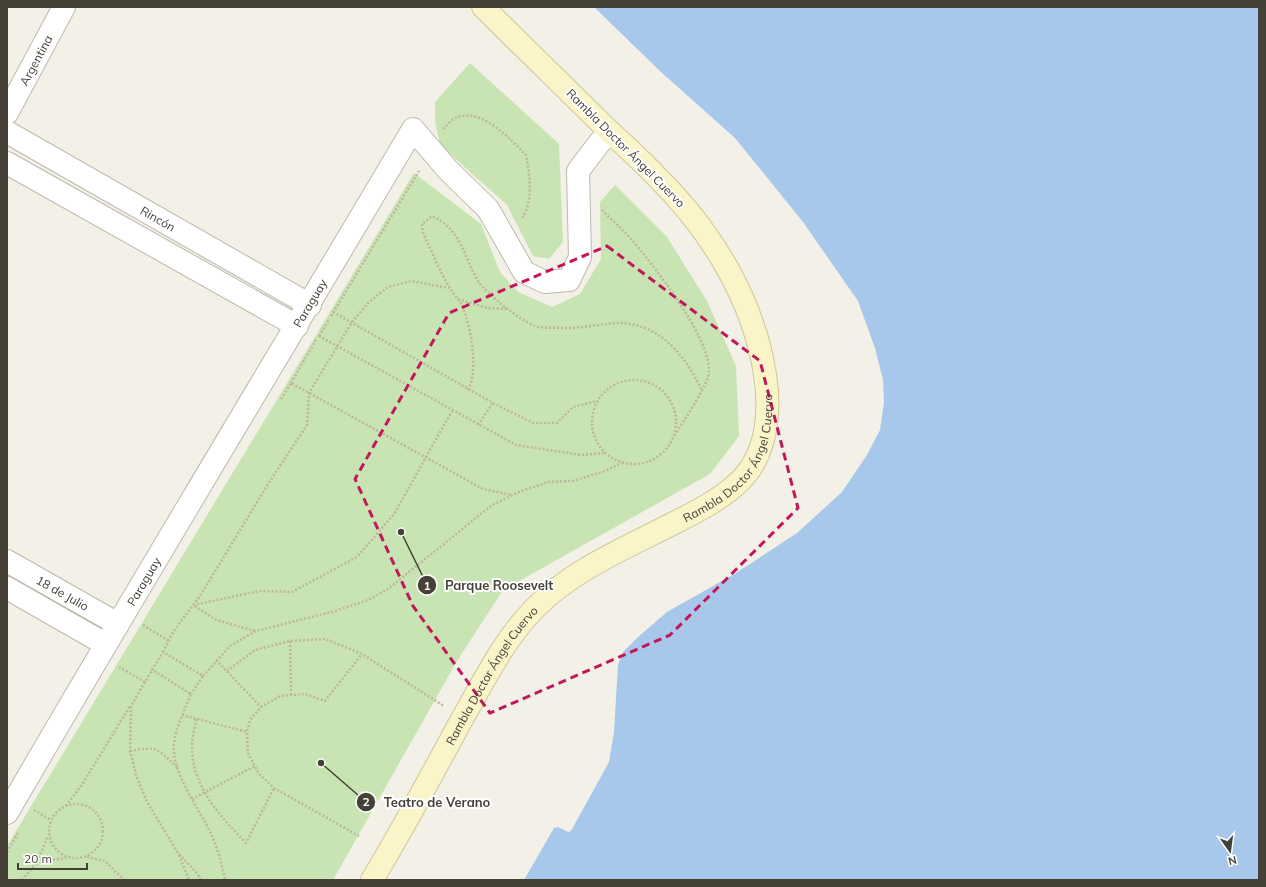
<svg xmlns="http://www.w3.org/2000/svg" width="1266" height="887" viewBox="0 0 1266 887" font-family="Mulish,sans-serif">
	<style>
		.green { fill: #c8e4b3 }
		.water { fill: #a8c8eb }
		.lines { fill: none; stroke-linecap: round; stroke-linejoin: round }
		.street-casing { stroke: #bdb9ab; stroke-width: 24 }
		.secondary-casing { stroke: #cfc79a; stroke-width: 24 }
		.path { stroke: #beb69d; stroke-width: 2.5; stroke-dasharray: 2 2; stroke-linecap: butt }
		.street { stroke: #fff; stroke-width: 22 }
		.secondary { stroke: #faf4c9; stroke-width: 22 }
		.marked { fill: none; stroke: #c2185b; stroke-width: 3; stroke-dasharray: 8 5; stroke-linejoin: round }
		.labels { text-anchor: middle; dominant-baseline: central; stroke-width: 4; stroke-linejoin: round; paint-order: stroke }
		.street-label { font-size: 12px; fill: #454137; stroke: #fff }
		.leader { fill: none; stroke: #454137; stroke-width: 1.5 }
		.callout-dot { fill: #454137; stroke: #fff; stroke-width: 1.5 }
		.mark-label { font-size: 12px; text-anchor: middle; font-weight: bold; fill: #fff }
		.callout-label { font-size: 13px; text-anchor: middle; font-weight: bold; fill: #454137; stroke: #fff; stroke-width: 4; stroke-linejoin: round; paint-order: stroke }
	</style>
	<rect width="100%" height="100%" fill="#f2f0e7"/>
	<g class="green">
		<polygon points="470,63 559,144 563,242 549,259 533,256 507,205 440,145 435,121 435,102"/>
		<polygon points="414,173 481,224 500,272 518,292 552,307 580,294 601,259 600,202 615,185 667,237 707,301 736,366 739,436 710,474 503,590 457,661 333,880 7,880 7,846"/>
	</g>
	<polygon class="water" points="594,7 1259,7 1259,880 524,880 554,828 558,827 568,832 571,831 609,762 614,732 618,665 623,652 638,637 667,612 736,573 797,533 842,492 867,455 880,430 884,402 883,380 875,348 858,301 803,222 735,138 661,72"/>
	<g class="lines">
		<defs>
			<g id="street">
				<path id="s1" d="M7,113L64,7"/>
				<path id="s2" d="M7,132L310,305"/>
				<polyline points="7,163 297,326"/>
				<path id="s3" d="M7,561L118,624"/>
				<polyline points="7,588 105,644"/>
				<path id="s4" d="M7,813C140,584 278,357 413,129L448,170L488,209L524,272L545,282L569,280L580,257L578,171L600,142L611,133"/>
			</g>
			<g id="secondary">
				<path id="s5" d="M372,880C404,827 433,773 462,719C484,681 503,641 534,609C573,569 628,547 676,522C698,511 721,499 739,482C763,459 769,424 767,392C760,309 714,233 656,176C640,159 623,144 606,128C565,88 524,47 483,7"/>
			</g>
		</defs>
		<use href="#street" class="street-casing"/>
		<use href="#secondary" class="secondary-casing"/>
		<g class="path">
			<path d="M443,129C447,125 453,118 458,117C482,108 511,140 526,155C530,177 534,201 521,220"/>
			<path d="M602,210C611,220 622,228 630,238C653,264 710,337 709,371C709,385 683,421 675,435"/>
			<polyline points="458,299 487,308 508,309"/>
			<polyline points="333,312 493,403 533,423 557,423 573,407 597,401"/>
			<polyline points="331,316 419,171"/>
			<polyline points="319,336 329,320"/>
			<polyline points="319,336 516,445 582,455 605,453"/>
			<circle cx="634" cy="422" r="42"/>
			<polyline points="291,383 316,340"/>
			<path d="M468,390C479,370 471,325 462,306C459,299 453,294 450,288C439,271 432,251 423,233L422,224L432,216C462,230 463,256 478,281C487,295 520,320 535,326C543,329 556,327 565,328C583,328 600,324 617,323C659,322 686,356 702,391"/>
			<polyline points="281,399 291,383 483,489 512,495"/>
			<polyline points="478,425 493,403"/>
			<polyline points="143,625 169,641"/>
			<polyline points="255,631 216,620 193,605 260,591 292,592 357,557 394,514 452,411"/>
			<polyline points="290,641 291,695"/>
			<polyline points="163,652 173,632 200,596 268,484 307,425 309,393 352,322 369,302 388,287 411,281 449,288"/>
			<polyline points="216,660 261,707"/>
			<polyline points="119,667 145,682 163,652 203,676 191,694"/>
			<path d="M151,669L191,694C185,709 176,727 174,743C171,774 200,809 212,836C218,850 222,865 225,880"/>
			<polyline points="227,671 255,650 290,641 325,639 362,654 444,706"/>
			<polyline points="203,676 230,646 256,631 335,611 368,600 388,589 492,505 519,492 548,482 573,481 602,472 622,463"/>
			<polyline points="145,682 131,706 130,751 136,775 147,802 178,853 197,873 201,880"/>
			<polyline points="182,715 247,732"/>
			<path d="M196,719C195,728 192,737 192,746C192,787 220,816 246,843L274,788"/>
			<path d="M130,751C158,746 156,748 177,767"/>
			<polyline points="192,799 255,766"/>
			<circle cx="76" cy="831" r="27"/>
			<polyline points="66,806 83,783 130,706"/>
			<polyline points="34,810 51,820"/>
			<polyline points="359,836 274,788 259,774 248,753 247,732 250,720 261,707 280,696 291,695 305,694 325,701 362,654"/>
			<polyline points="7,852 18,833"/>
			<polyline points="179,855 189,880"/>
			<polyline points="87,857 105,861 124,880"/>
			<polyline points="37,862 66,858"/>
			<polyline points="22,880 37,862 48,836"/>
		</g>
		<use href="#street" class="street"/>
		<use href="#secondary" class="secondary"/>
	</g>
	<path class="marked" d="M607,246L760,361L798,508L670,635L490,713L413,606L355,479L449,313Z"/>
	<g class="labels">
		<g class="street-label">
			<text stroke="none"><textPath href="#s1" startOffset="60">Argentina</textPath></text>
			<text transform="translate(626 148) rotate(45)">Rambla Doctor Ángel Cuervo</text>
			<text stroke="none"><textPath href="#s2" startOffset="174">Rincón</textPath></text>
			<text stroke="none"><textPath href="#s4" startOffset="593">Paraguay</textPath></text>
			<text stroke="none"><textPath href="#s5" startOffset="573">Rambla Doctor Ángel Cuervo</textPath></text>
			<text stroke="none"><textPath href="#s4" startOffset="269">Paraguay</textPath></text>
			<text stroke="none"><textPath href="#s3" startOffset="64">18 de Julio</textPath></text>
			<text stroke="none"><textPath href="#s5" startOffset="237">Rambla Doctor Ángel Cuervo</textPath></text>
		</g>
	</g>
	<path class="leader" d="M401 532L427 585M321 763L366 802"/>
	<g class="callout-dot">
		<circle cx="401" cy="532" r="4"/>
		<circle cx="321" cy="763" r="4"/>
		<circle cx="427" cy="585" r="10"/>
		<circle cx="366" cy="802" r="10"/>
	</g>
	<g class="mark-label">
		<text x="427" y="590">1</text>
		<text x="366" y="806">2</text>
	</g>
	<g class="callout-label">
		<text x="499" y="590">Parque Roosevelt</text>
		<text x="437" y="807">Teatro de Verano</text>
	</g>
	<rect width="1266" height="887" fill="none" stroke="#454137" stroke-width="16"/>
	<g transform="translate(1230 851) rotate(166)" stroke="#ffffff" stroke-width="3" paint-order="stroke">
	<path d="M0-3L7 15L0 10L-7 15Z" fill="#454137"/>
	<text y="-6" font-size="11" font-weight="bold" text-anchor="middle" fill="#454137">N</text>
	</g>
	<path d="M18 863v6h69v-6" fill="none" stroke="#454137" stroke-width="2"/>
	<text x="24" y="863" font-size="12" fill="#454137" stroke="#ffffff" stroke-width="3" paint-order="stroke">20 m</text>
</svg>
